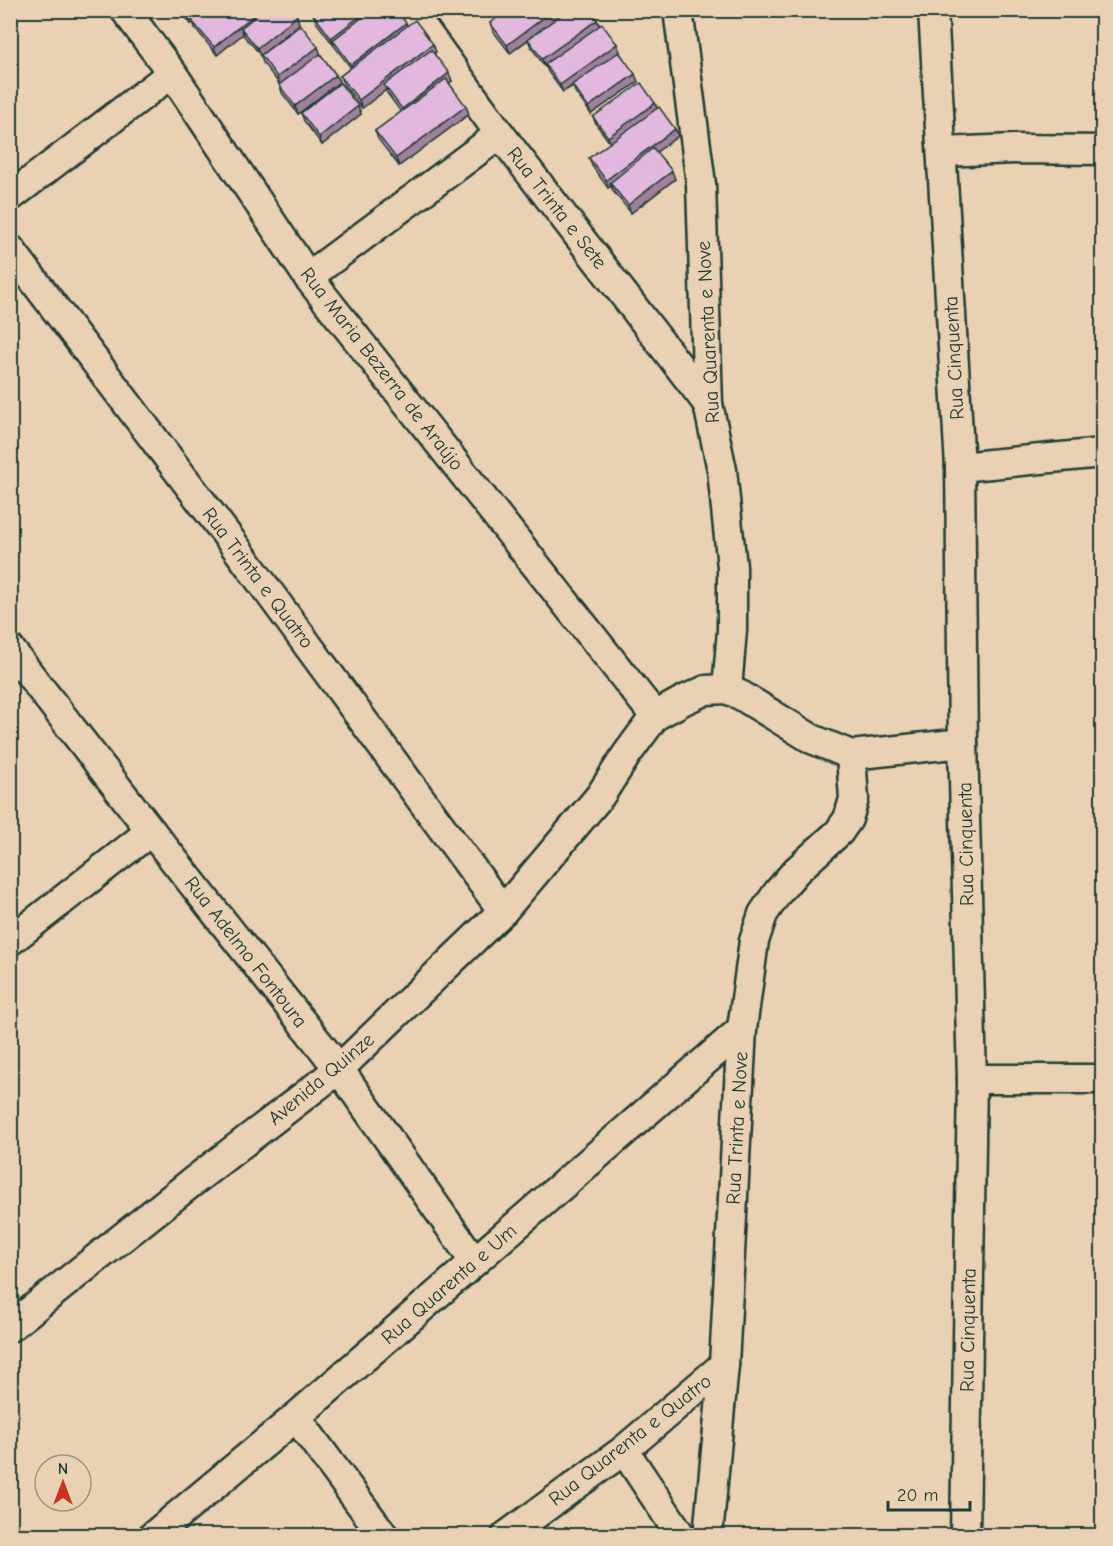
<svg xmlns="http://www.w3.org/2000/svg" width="1113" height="1546" viewBox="0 0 1113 1546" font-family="'Comic Neue',sans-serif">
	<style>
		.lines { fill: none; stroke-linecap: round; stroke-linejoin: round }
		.street-casing { stroke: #1f3d34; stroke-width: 33 }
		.street { stroke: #ebd1b3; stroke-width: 28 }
		.wall { fill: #c39ebf; stroke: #1f3d34; stroke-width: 1.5 }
		.shaded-wall { fill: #9f819b; stroke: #1f3d34; stroke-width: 1.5 }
		.building { fill: #e3b8de; stroke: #1f3d34; stroke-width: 1.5 }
		.labels { text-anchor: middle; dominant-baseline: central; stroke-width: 4.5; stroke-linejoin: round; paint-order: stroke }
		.street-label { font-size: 20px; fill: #1f3d34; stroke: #ebd1b3 }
	</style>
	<rect width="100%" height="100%" fill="#ebd1b3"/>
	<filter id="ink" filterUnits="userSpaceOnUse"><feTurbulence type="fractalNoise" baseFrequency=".0167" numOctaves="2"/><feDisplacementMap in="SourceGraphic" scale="12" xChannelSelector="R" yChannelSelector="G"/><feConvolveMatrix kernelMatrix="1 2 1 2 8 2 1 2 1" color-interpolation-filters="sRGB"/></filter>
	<g filter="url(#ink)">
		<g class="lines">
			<defs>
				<g id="street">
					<polyline points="125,10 172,73 308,277 655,716"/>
					<polyline points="410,10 500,134 708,404"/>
					<polyline points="678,10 701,184 708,404 722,470 732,567 732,630 727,689"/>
					<polyline points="933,10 960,467 963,743 972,1079 965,1536"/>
					<polyline points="942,152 1015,149 1102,150"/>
					<polyline points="10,197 172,73"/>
					<polyline points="10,249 229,538 503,911"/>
					<polyline points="308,277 500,134"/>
					<polyline points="960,467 1102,453"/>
					<polyline points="10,649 151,831 339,1069 474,1261"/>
					<polyline points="10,941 151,831"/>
					<polyline points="972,1079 1102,1079"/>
					<polyline points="10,1327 191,1183 339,1069 503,911 600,796 627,754 655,716 684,700 706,690 727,689 742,696 812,739 851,755 963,743"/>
					<polyline points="296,1417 384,1536"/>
					<polyline points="624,1450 681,1536"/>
					<polyline points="153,1536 296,1417 742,1029"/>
					<polyline points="506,1536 624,1450 724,1365"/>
					<polyline points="708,1536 724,1365 742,1029 754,941 763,914 778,892 796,871 839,832 848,819 854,799 851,755"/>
				</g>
			</defs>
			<use href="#street" class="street-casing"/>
			<use href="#street" class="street"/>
		</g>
		<g class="wall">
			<polygon points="180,10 292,10 297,16 299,24 273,46 321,55 336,75 339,82 298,114 282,93 280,85 263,63 261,55 244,36 243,34 217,55 195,28 193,22 191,24"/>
			<polygon points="313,10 397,10 407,25 436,52 434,54 452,81 449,83 469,114 399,166 378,139 375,131 401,112 387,93 386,90 362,108 343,84 340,76 351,68 316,22 313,14 314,13"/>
			<polygon points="597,20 600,26 617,44 620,52 620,53 638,82 591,114 575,92 573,86 563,92 548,72 546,66 545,67 531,47 528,40 510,53 493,31 490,23"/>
			<polygon points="655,103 657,108 675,129 678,136 656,152 675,179 631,213 613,191 611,186 608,188 592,166 589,158 610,143 596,124 593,117"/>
			<polygon points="358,106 361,114 322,145 304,121 301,113"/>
		</g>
		<g class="shaded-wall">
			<polygon points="195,10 209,10 191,24 188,16"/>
			<polygon points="260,10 273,10 241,28 243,34 217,55 214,47"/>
			<polygon points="368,10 382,10 333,40 334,46 331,38"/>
			<polygon points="554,10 567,10 510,53 507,45"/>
			<polygon points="297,16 299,24 260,56 257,48"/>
			<polygon points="597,20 600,27 545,64 546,66 545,67 542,59"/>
			<polygon points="406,23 409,31 354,73 351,65"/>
			<polygon points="433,44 436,52 387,89 384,85 386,90 362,108 359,100"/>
			<polygon points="617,44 620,52 563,92 560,85"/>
			<polygon points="318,47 321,55 280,85 277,77"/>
			<polygon points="449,73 452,81 405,117 402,109"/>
			<polygon points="635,74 638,82 591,114 588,107"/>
			<polygon points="336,75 339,82 298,114 295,106"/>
			<polygon points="655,103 658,111 611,145 608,137"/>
			<polygon points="358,106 361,114 322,145 319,137"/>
			<polygon points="466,106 469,114 399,166 396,158"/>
			<polygon points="675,129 678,136 612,185 610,183 611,186 608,188 606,180"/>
			<polygon points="672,171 675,179 631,213 628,205"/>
		</g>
		<g class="building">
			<polygon points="183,10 195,10 188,16"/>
			<polygon points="205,10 260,10 214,47 192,21"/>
			<polygon points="263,10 292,10 297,16 257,48 241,28"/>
			<polygon points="317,10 368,10 331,38 313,14"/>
			<polygon points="372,10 397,10 406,23 351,65 333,40"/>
			<polygon points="508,10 554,10 507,45 490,23"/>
			<polygon points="568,10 591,10 597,20 542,59 528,39"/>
			<polygon points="415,20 433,44 359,100 340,76"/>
			<polygon points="602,24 617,44 560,85 545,64"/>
			<polygon points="301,25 318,47 277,77 261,55"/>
			<polygon points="431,50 449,73 402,109 384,85"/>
			<polygon points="619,52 635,74 588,107 572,85"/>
			<polygon points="320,54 336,75 295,106 279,85"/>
			<polygon points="446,79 466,106 396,158 375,131"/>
			<polygon points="340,83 358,106 319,137 301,113"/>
			<polygon points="641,83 655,103 608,137 593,117"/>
			<polygon points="659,107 675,129 606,180 589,158"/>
			<polygon points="653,148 672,171 628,205 610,183"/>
		</g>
	</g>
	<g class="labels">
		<g class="street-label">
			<text transform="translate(557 208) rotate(52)">Rua Trinta e Sete</text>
			<text transform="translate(708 332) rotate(-93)">Rua Quarenta e Nove</text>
			<text transform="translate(954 358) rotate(-93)">Rua Cinquenta</text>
			<text transform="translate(382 369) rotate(52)">Rua Maria Bezerra de Araújo</text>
			<text transform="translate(258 578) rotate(53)">Rua Trinta e Quatro</text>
			<text transform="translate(966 844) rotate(-91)">Rua Cinquenta</text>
			<text transform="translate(246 952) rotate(52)">Rua Adelmo Fontoura</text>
			<text transform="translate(321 1079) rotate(-40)">Avenida Quinze</text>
			<text transform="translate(737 1128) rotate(-87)">Rua Trinta e Nove</text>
			<text transform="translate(449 1284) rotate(-41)">Rua Quarenta e Um</text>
			<text transform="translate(968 1330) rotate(-89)">Rua Cinquenta</text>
			<text transform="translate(630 1440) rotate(-38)">Rua Quarenta e Quatro</text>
		</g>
	</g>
	<rect width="1113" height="1546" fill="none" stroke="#ebd1b3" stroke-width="36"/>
	<rect x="18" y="18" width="1077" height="1510" fill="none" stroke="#1f3d34" stroke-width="2" filter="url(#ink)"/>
	<g transform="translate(63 1483)"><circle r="28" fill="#ebd1b3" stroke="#999680" stroke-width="1.5"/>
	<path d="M0-4.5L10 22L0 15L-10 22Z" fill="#c8321e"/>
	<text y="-9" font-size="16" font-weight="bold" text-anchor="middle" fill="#1f3d34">N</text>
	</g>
	<path d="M888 1501v9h82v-9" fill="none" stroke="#1f3d34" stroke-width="3"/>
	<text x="897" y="1501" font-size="18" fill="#1f3d34" stroke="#ebd1b3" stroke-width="4.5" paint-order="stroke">20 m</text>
</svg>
